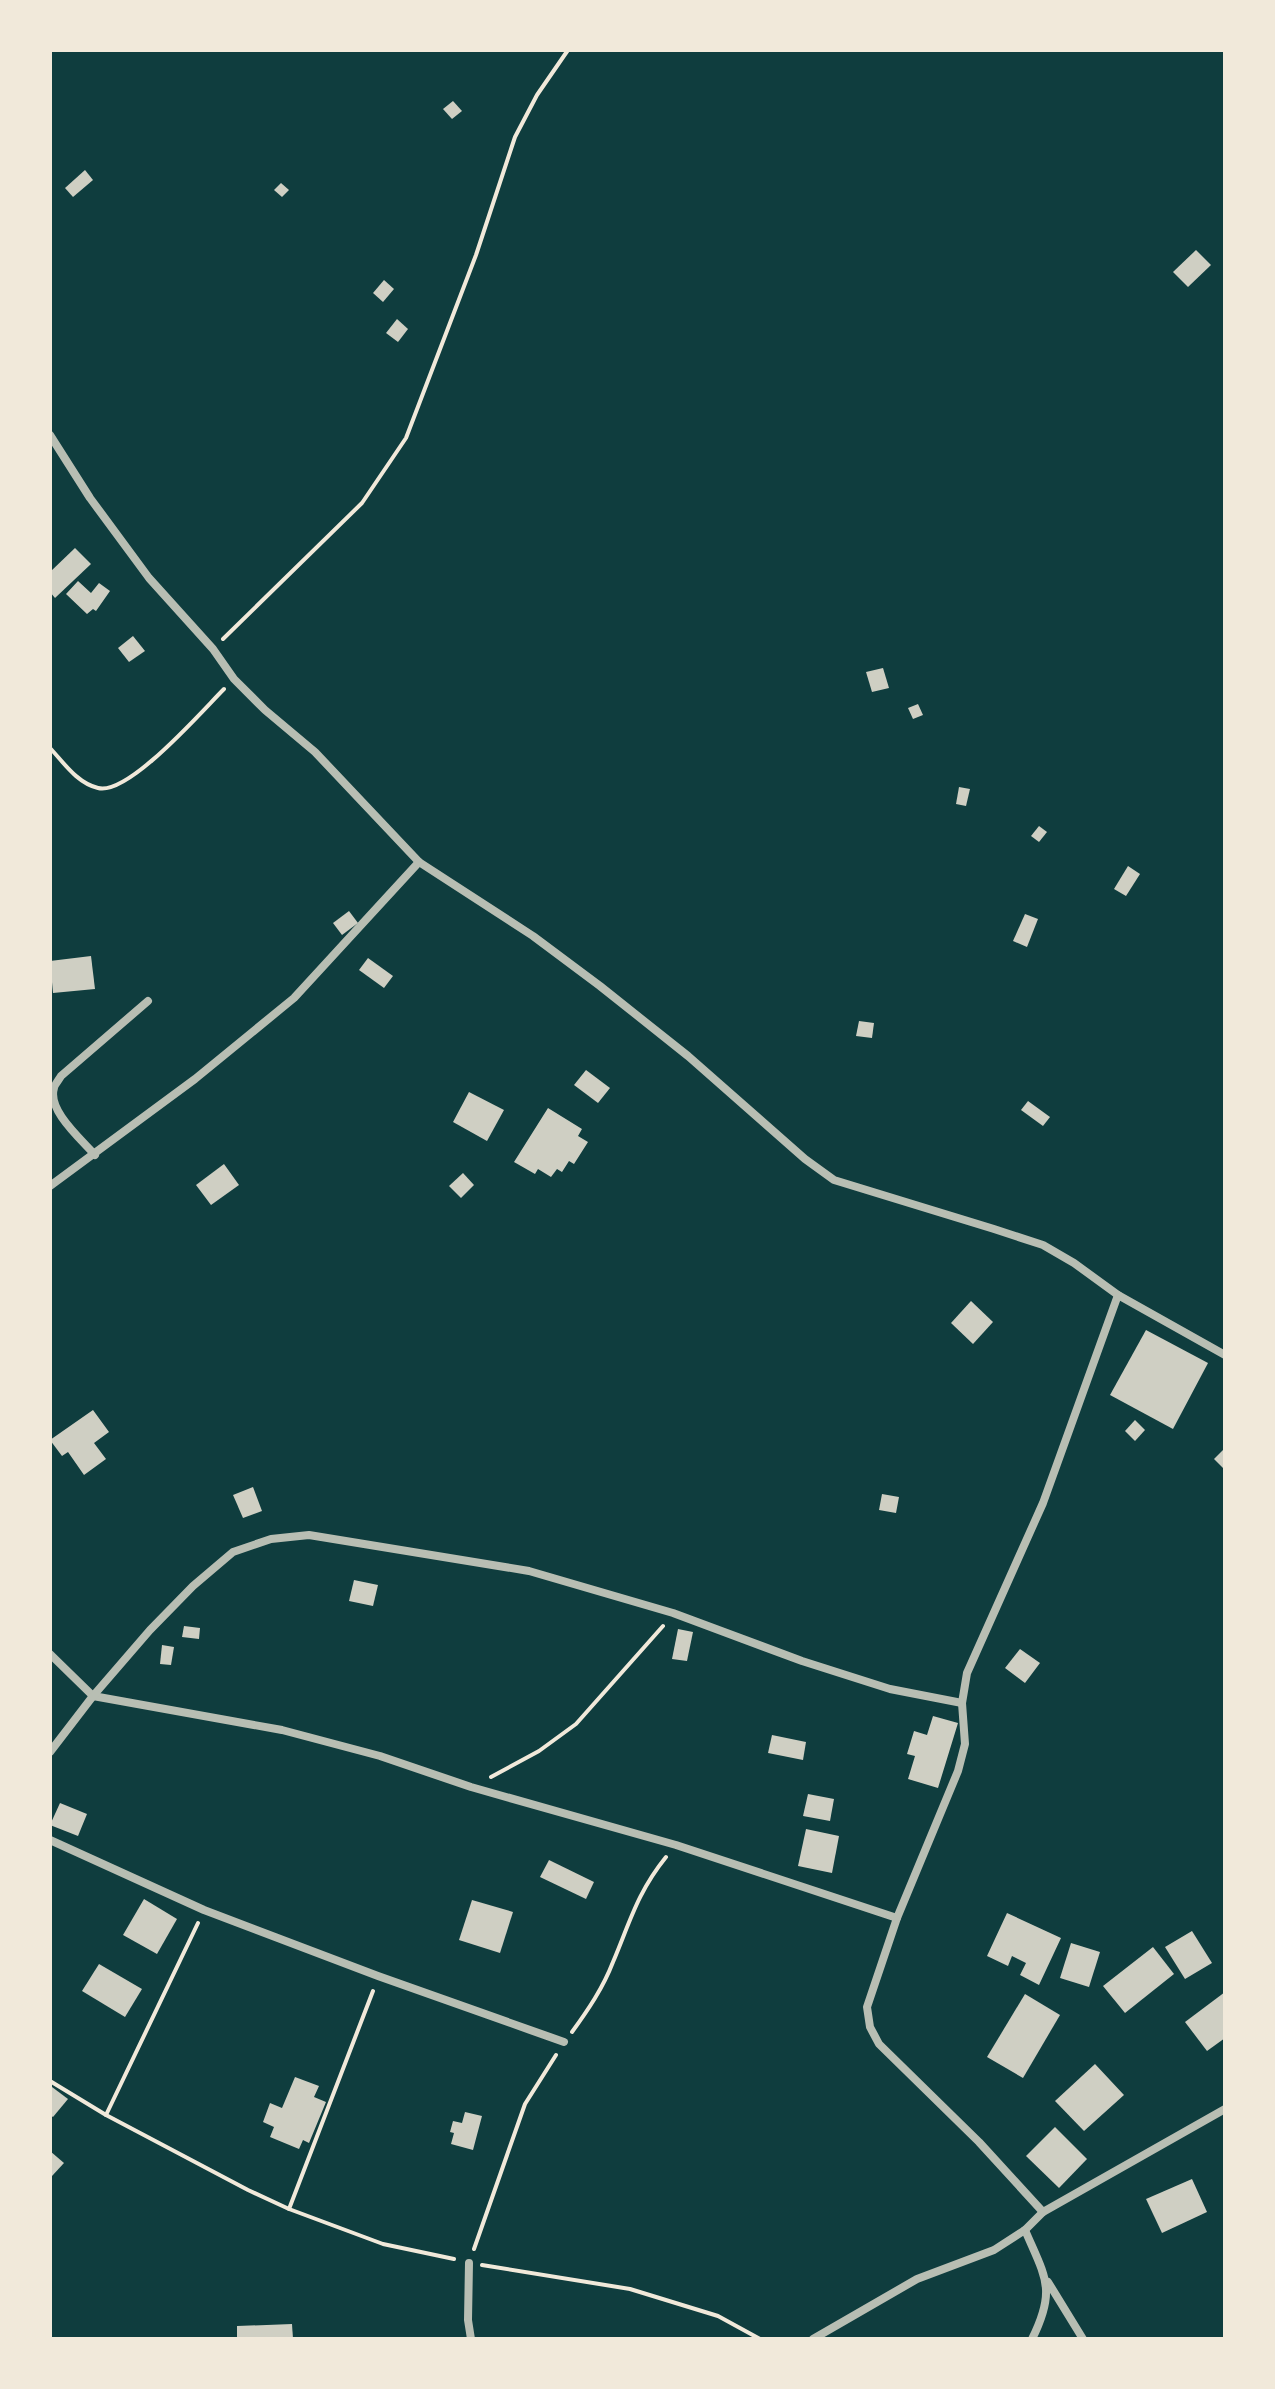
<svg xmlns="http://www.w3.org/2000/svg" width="1275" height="2389" viewBox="0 0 1275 2389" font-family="'Times New Roman',serif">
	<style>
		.building { fill: #cfcfc3 }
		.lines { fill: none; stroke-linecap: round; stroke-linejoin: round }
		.path { stroke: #f1e9da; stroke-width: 4 }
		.minor { stroke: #b8beb3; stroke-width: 8 }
	</style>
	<rect width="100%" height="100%" fill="#0f3d3e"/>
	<g class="building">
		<polygon points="453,101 462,111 452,119 443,109"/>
		<polygon points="85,170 93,180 73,197 65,188"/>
		<polygon points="281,183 289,190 282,197 274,190"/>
		<polygon points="1196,250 1211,265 1188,287 1173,272"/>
		<polygon points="384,280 394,289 383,302 373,293"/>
		<polygon points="397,319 408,329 398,342 386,333"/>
		<polygon points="75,548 91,564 55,598 50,592 50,572"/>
		<polygon points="78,581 91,593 99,583 110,591 96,611 93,609 87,614 66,594"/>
		<polygon points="133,636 145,651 129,662 118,648"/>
		<polygon points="883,668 889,688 872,692 866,672"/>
		<polygon points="918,704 923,715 913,719 908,708"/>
		<polygon points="959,787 970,789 966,806 956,804"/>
		<polygon points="1039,826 1047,832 1039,842 1031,836"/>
		<polygon points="1128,866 1140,874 1126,896 1114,889"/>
		<polygon points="349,911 358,923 342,935 333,923"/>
		<polygon points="1025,914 1038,919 1027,947 1013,941"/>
		<polygon points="91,956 95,989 53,993 50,961"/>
		<polygon points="368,958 393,976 384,988 359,970"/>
		<polygon points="859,1021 874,1023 872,1038 856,1036"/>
		<polygon points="586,1070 610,1088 598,1103 574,1085"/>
		<polygon points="469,1092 504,1110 487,1141 453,1122"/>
		<polygon points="1028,1101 1050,1117 1043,1126 1021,1110"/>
		<polygon points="548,1108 582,1129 578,1136 588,1142 574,1164 569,1161 562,1172 557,1169 551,1177 538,1169 535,1174 514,1162"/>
		<polygon points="224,1164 239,1185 211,1205 196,1185"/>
		<polygon points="463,1173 474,1185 461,1198 449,1186"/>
		<polygon points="971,1301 993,1322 973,1344 951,1323"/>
		<polygon points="1146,1330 1208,1363 1173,1429 1110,1395"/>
		<polygon points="93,1410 109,1432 94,1443 106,1459 84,1475 68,1452 62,1456 50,1440"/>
		<polygon points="1135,1420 1145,1430 1135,1441 1125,1431"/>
		<polygon points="1225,1448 1225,1470 1214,1459"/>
		<polygon points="253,1487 262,1511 243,1518 233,1495"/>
		<polygon points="882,1494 899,1497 896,1513 879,1510"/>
		<polygon points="354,1580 378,1585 373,1606 349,1601"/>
		<polygon points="184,1626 200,1628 199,1639 182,1637"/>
		<polygon points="678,1629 693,1632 687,1661 672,1659"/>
		<polygon points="162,1645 174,1647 171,1665 160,1664"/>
		<polygon points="1020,1649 1040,1663 1025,1683 1005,1668"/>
		<polygon points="933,1716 958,1723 938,1788 908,1779 915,1756 907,1754 914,1731 927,1735"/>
		<polygon points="772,1735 806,1742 803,1760 768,1753"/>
		<polygon points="808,1794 834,1799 830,1821 803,1816"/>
		<polygon points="60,1803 87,1814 78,1836 50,1825"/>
		<polygon points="806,1829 839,1836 832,1873 798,1866"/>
		<polygon points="549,1860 594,1882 586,1899 540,1877"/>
		<polygon points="144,1899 177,1919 157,1954 123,1935"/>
		<polygon points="472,1900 513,1912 500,1953 459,1940"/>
		<polygon points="1007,1913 1061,1938 1039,1985 1020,1975 1026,1963 1012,1956 1008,1966 987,1956"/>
		<polygon points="1192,1931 1212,1963 1185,1979 1165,1947"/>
		<polygon points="1071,1943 1100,1952 1089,1987 1060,1978"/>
		<polygon points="1153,1947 1174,1974 1125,2013 1103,1986"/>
		<polygon points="99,1964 142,1989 125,2017 82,1991"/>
		<polygon points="1225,1992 1225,2038 1207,2051 1185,2022"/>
		<polygon points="1025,1994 1060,2015 1023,2078 987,2057"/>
		<polygon points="1095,2064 1124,2095 1084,2131 1055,2101"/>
		<polygon points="295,2077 319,2086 314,2097 326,2102 309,2143 303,2140 299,2149 270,2137 274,2127 263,2122 270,2103 282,2108"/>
		<polygon points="52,2087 68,2099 53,2117 50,2115 50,2090"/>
		<polygon points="465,2112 482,2116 473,2150 451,2144 454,2133 450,2132 453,2121 462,2123"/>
		<polygon points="1055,2127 1087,2159 1059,2188 1026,2156"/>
		<polygon points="50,2151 64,2163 52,2176 50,2174"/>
		<polygon points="1192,2179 1207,2212 1162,2233 1146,2199"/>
		<polygon points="292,2324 293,2339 237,2339 237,2326"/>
	</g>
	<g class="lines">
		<g class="path">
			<polyline points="223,639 362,503 406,438 476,255 515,137 537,95 568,50"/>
			<path d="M50,748C64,763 77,783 98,788C128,796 201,712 224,689"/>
			<polyline points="491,1777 539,1751 576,1724 663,1626"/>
			<path d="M572,2032C588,2010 603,1988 613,1962C630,1922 637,1893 666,1857"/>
			<polyline points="50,2081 106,2115 248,2190 289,2209 383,2244 454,2259"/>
			<polyline points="106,2115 198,1923"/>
			<polyline points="289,2209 373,1991"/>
			<polyline points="474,2249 525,2104 556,2055"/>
			<polyline points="482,2265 630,2289 718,2316 760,2339"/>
		</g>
		<g class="minor">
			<polyline points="50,435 90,498 149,578 213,649 234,679 265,710 315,752 419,862 533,936 600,986 688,1056 805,1159 834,1180 994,1229 1043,1245 1074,1263 1118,1295 1225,1355"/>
			<path d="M95,1155C81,1139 47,1110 54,1088C54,1086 60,1078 61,1076L148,1001"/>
			<polyline points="50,1186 195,1079 294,998 419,862"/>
			<polyline points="50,1654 93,1696 282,1730 380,1756 471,1787 676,1845 897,1918"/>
			<polyline points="50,1752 93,1696 150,1630 193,1586 233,1552 271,1539 309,1535 529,1571 673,1613 802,1661 890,1689 962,1703"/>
			<polyline points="50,1840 204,1910 378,1976 564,2042"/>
			<polyline points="1043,2212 979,2142 879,2044 870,2027 867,2007 897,1918 958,1771 965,1744 962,1703 967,1673 1043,1503 1118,1295"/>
			<path d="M1025,2230C1045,2277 1057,2289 1032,2339"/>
			<polyline points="469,2263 468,2320 471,2339"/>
			<polyline points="1048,2282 1083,2339"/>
			<polyline points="813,2339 917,2279 994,2250 1025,2230 1043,2212 1225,2109"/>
		</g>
	</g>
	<rect width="1275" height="2389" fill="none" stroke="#f1e9da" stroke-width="104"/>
</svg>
